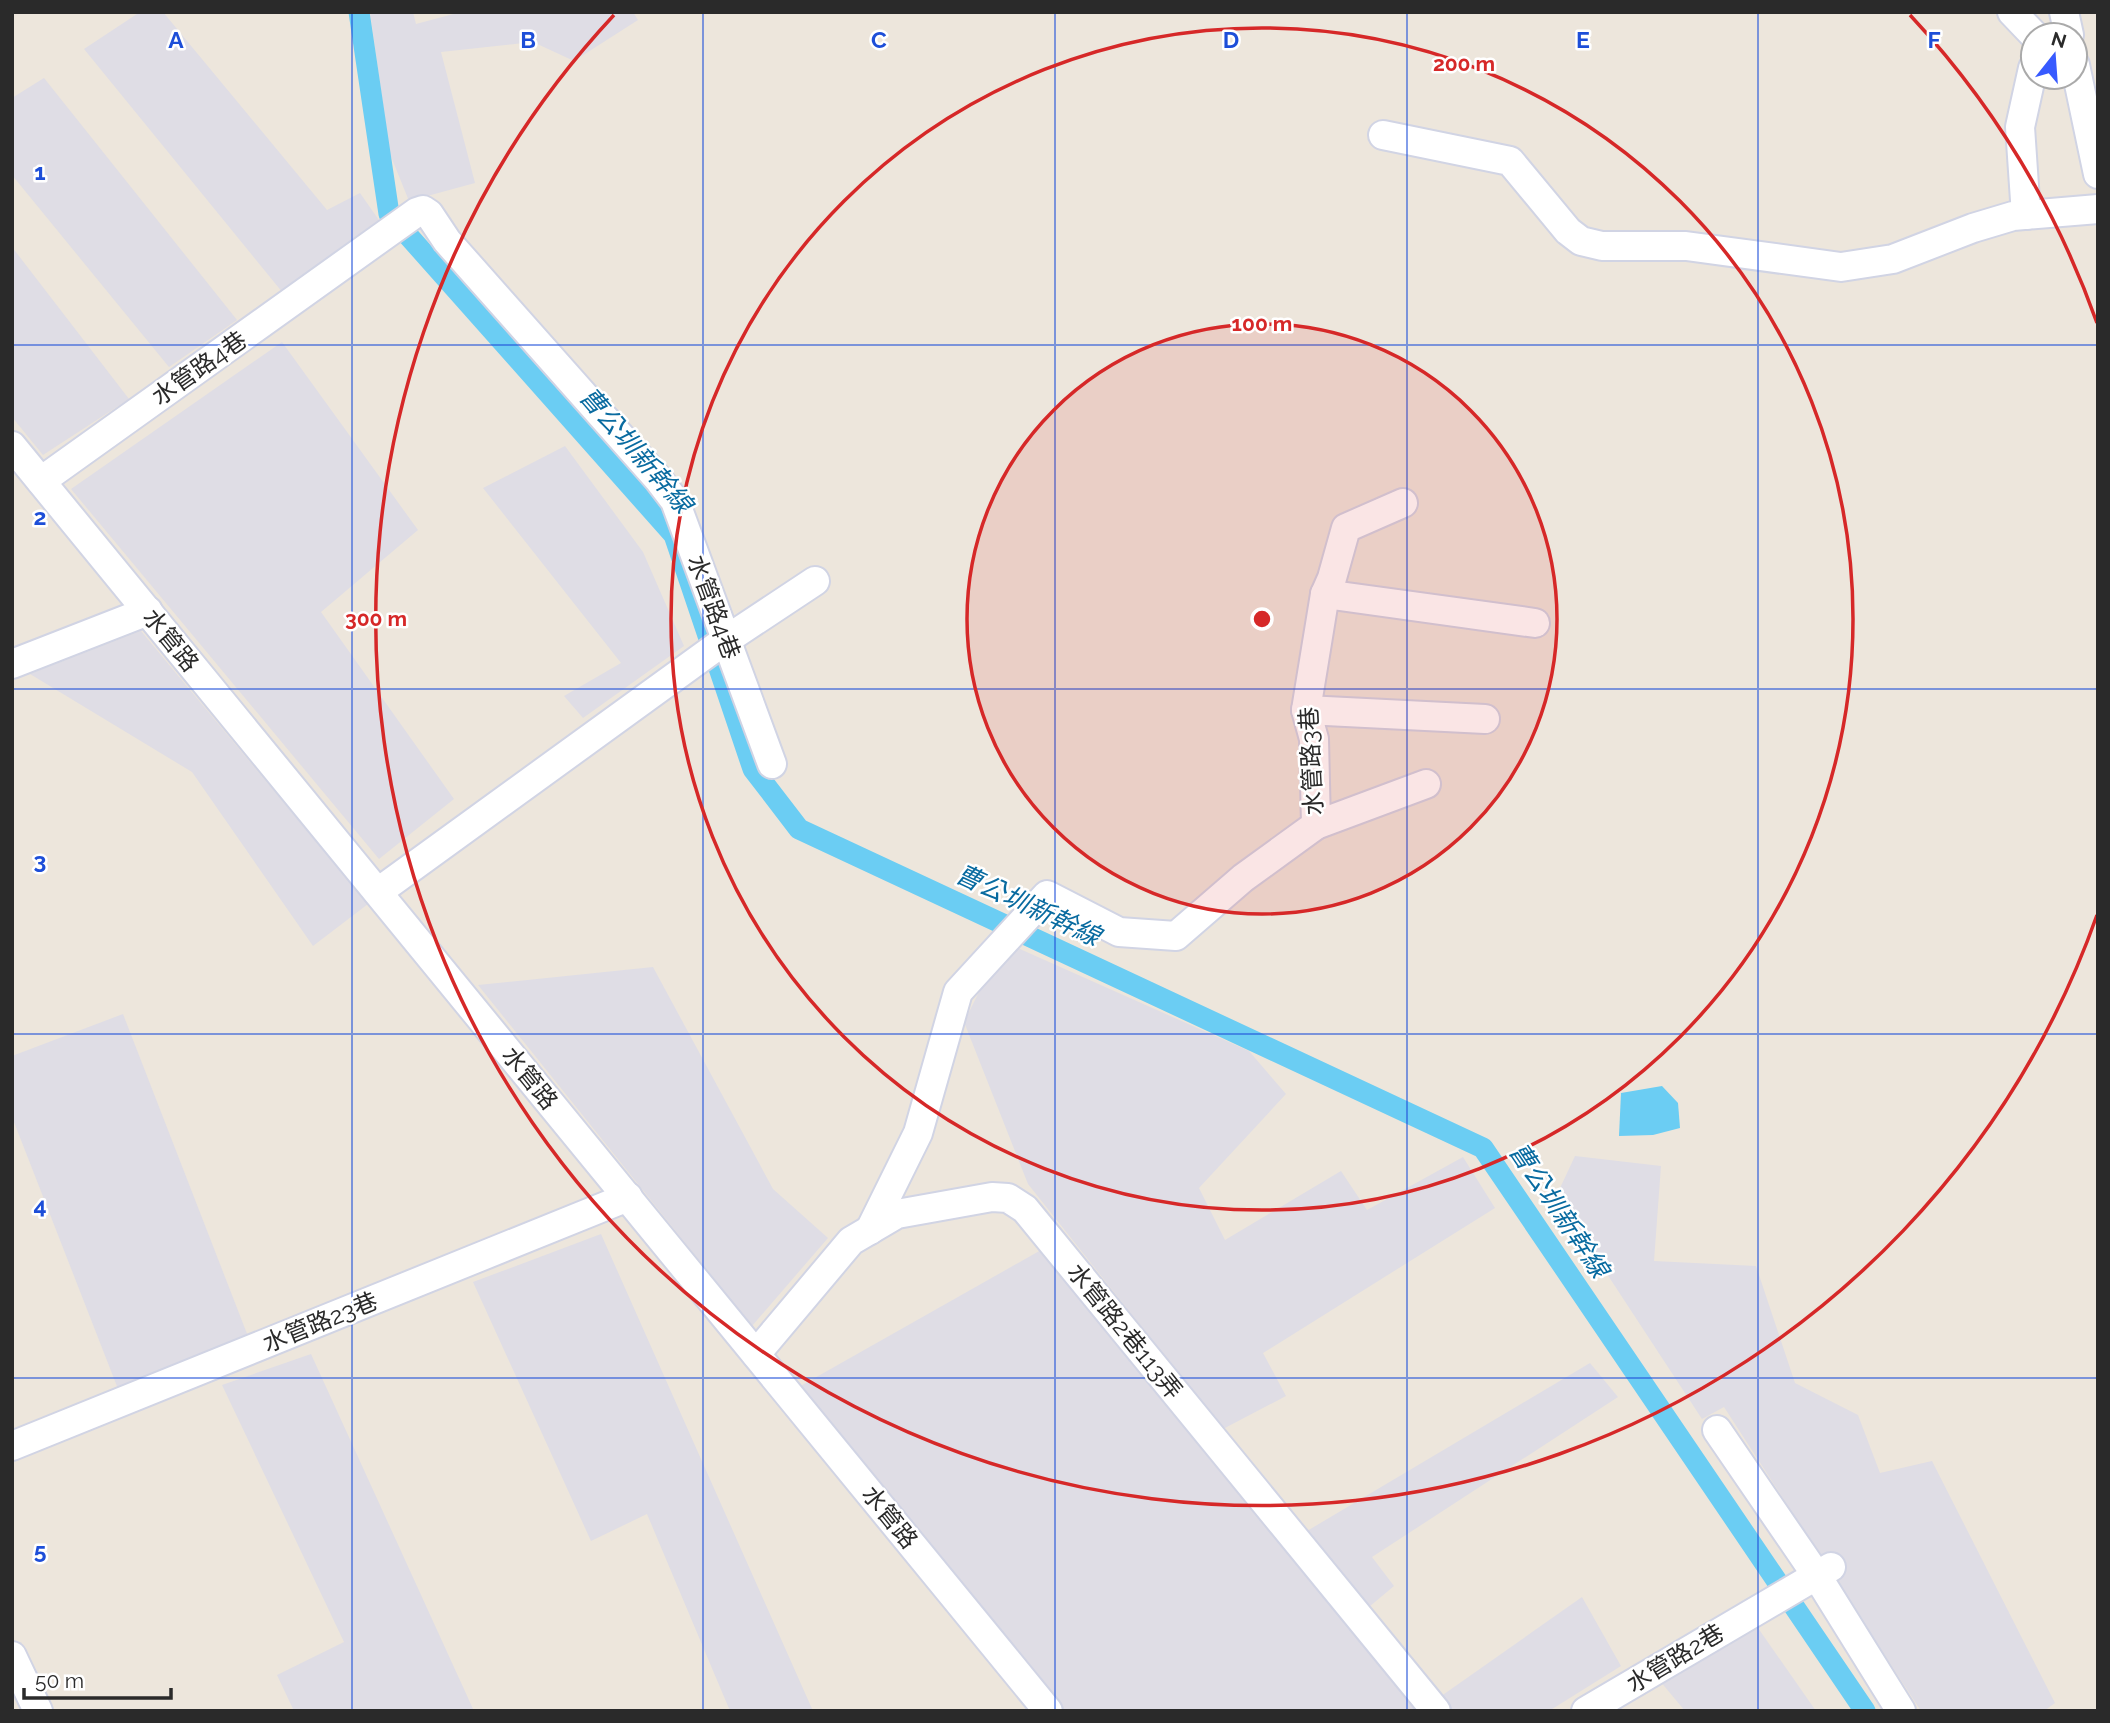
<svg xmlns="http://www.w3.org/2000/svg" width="2110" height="1723" viewBox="0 0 2110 1723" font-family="Raleway,'Noto Sans TC',sans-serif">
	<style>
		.industrial { fill: #dfdde5 }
		.water { fill: #6bcdf3 }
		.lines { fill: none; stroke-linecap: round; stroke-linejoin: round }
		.canal { stroke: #6bcdf3; stroke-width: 21 }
		.minor-casing { stroke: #d1d4e4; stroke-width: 32 }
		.minor { stroke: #fff; stroke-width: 28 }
		.grid { fill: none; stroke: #1d4ed8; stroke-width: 2; stroke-opacity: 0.55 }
		.ring { fill: none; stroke: #d62828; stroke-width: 3.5 }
		.labels { text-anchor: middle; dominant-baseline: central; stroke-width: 5; stroke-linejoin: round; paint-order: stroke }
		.street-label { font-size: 24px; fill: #2a2a2a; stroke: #fff }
		.water-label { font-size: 26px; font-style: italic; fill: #096ba0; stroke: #fff }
		.grid-label { font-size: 23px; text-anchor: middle; font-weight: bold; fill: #1d4ed8; stroke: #fff; stroke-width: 5; stroke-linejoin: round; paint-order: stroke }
		.centre { fill: #d62828; stroke: #fff; stroke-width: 3.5 }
		.ring-label { font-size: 21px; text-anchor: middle; font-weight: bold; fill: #d62828; stroke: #fff; stroke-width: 5; stroke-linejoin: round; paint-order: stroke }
	</style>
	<rect width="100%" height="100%" fill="#ede6dc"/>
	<g class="industrial">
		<polygon points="140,12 163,12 327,210 360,193 381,223 283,293 84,49"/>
		<polygon points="370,12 413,12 416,24 461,12 633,12 638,20 574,61 533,42 441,52 475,183 409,201 390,154"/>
		<polygon points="44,78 237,320 169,367 12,175 12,98"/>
		<polygon points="12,247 129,399 43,455 12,417"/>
		<polygon points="282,342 418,530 321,612 454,799 379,859 71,489"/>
		<polygon points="565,446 643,552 684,646 583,718 564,696 621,663 483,488"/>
		<polygon points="141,631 368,904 313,946 192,772 30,674"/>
		<polygon points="1004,942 1249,1051 1286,1094 1199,1188 1225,1240 1341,1171 1367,1210 1463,1157 1495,1208 1263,1353 1286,1396 1223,1429 1028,1184 964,1022"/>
		<polygon points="653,967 773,1189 828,1238 752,1326 478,985"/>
		<polygon points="123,1014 251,1344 120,1394 12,1117 12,1056"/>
		<polygon points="1575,1156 1661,1166 1654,1261 1756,1266 1795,1383 1858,1415 1880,1473 1932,1461 2055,1703 2044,1711 1921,1711 1724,1407 1702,1419 1588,1245 1553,1203"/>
		<polygon points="601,1234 813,1711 730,1711 647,1514 591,1541 473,1282"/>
		<polygon points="1041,1250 1423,1711 1064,1711 797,1388"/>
		<polygon points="311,1354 474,1711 294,1711 277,1675 344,1642 222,1385"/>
		<polygon points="1590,1363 1618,1397 1372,1557 1394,1586 1369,1607 1307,1531"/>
		<polygon points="1582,1597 1621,1666 1549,1711 1447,1711 1437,1699"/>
		<polygon points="1758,1628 1816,1711 1685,1711 1660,1681"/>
	</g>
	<polygon class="water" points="1662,1086 1678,1103 1680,1128 1653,1135 1619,1136 1621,1093"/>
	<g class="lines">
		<polyline class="canal" points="359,12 389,214 674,535 753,769 799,829 1483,1148 1865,1711"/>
		<defs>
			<g id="minor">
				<polyline points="2012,12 2034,35"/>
				<polyline points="2064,12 2069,35"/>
				<polyline points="2075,65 2098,174"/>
				<polyline points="1383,135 1510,161 1568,231 1581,241 1602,246 1686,246 1841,267 1893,259 1973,228 2013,216 2098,209"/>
				<polyline points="2026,215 2020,127 2033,68"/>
				<polyline points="12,446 1048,1711"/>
				<polyline points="41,481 417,212 423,210 429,214 447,241 659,480 675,501 772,764"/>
				<polyline points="1325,594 1535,623"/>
				<polyline points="12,664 148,611"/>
				<polyline points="1306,710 1485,719"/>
				<polyline points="1316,825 1426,784"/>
				<polyline points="378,892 720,644 815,581"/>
				<polyline points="870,1230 918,1133 958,992 1047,895 1119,932 1176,936 1243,878 1316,825 1314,739 1306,710 1325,594 1332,578 1346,528 1403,503"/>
				<polyline points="756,1354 851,1241 897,1214 992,1197 1008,1198 1025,1209 1436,1711"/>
				<polyline points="1717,1430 1817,1576 1901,1711"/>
				<polyline points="12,1446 628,1197"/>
				<polyline points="12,1656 38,1711"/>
				<polyline points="1586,1711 1831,1567"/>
			</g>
		</defs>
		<use href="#minor" class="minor-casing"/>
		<use href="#minor" class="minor"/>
	</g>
	<path class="grid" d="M352,12V1711M703,12V1711M1055,12V1711M1407,12V1711M1758,12V1711M12,345H2098M12,689H2098M12,1034H2098M12,1378H2098"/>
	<circle cx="1262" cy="619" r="295" fill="#d62828" fill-opacity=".12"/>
	<g class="ring">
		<circle cx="1262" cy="619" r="295"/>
		<circle cx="1262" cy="619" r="591"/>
		<path d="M2097 915A886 886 0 1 1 614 15M1910 15A886 886 0 0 1 2097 323"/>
	</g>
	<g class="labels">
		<g class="street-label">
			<text transform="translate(199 368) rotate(-35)">水管路4巷</text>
			<text transform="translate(714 607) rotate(70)">水管路4巷</text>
			<text transform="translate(171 640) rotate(51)">水管路</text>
			<text transform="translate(1311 761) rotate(-93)">水管路3巷</text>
			<text transform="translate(530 1078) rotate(51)">水管路</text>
			<text transform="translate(320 1322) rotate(-22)">水管路23巷</text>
			<text transform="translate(1125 1331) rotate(51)">水管路2巷113弄</text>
			<text transform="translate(890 1517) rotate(51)">水管路</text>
			<text transform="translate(1675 1658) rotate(-31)">水管路2巷</text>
		</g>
		<g class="water-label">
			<text transform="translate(636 450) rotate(49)">曹公圳新幹線</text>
			<text transform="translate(1028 905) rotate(25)">曹公圳新幹線</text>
			<text transform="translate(1559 1210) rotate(56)">曹公圳新幹線</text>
		</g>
	</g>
	<g class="grid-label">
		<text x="176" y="48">A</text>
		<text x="528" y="48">B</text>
		<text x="879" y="48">C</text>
		<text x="1231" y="48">D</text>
		<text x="1583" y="48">E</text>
		<text x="1934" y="48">F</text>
		<text x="40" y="180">1</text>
		<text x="40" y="525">2</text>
		<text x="40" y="869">3</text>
		<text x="40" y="1214">4</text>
		<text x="40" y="1559">5</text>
	</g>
	<circle cx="1262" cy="619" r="10" class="centre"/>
	<g class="ring-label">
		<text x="1464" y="71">200 m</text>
		<text x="1262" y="331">100 m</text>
		<text x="376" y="626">300 m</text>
	</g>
	<rect width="2110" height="1723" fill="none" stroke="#2a2a2a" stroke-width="28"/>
	<g transform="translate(2054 56) rotate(17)"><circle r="33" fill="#ffffff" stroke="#aaaaaa" stroke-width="2"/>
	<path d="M0-5L12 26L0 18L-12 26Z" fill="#375aff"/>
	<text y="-10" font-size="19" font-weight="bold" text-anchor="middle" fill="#2a2a2a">N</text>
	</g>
	<path d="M24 1688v10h147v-10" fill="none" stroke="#2a2a2a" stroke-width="3.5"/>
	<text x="35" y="1688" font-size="21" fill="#2a2a2a" stroke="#ffffff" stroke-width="5" paint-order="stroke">50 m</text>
</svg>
